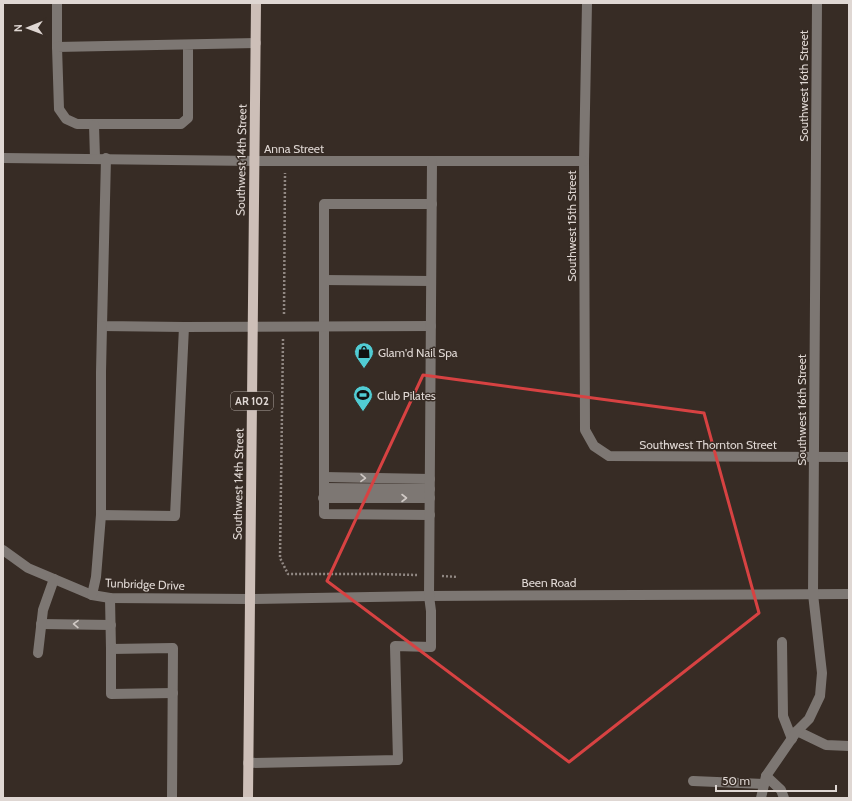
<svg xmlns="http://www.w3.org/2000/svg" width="852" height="801" viewBox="0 0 852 801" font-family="Cabin,sans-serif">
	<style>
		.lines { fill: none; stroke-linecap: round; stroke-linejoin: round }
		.path { stroke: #918883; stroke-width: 2.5; stroke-dasharray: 2 2; stroke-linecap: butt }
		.minor { stroke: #7d7773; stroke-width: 10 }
		.major { stroke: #cdbfb8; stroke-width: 10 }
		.oneway { stroke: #d0c9c5 }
		.marked { fill: none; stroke: #d74242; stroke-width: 3; stroke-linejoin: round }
		.labels { text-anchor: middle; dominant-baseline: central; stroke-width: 3; stroke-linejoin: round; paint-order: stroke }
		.shield { fill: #372c25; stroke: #ada49f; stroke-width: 1 }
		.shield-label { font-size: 11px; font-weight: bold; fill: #dfd7d3 }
		.street-label { font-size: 12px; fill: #dfd7d3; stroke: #372c25 }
		.poi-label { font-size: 12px; fill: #dfd7d3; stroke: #372c25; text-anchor: start }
	</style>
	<rect width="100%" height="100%" fill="#372c25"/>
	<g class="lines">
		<g class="path">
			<polyline points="284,314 285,173"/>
			<polyline points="283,339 280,558 288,574 378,574 417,575"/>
			<polyline points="442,576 458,577"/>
		</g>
		<g class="minor">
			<polyline points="57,3 57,47"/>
			<polyline points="587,3 584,161 585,430 594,446 609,456 849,457"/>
			<polyline points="188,45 188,118 181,124 77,124 66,119 59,109 57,47 256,43"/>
			<polyline points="94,125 95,158"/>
			<polyline points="3,158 254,161 584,161"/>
			<polyline points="106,158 102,326 184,327"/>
			<polyline points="324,280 431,281"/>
			<polyline points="324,477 430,479"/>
			<polyline points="324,488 430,489"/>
			<polyline points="323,498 430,498"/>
			<polyline points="101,515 101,372 102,326"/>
			<polyline points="430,515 324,514 324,204 432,204"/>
			<polyline points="3,550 28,568 92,595 110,598 249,599 429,596 849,594"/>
			<polyline points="92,595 96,577 101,515 175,516 184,327 431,326"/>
			<polyline points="110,598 111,649 173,648 172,798"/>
			<polyline points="41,624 111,625"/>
			<polyline points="782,642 783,716 792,739"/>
			<polyline points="111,649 111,694 173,693"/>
			<polyline points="38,653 43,610 54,579"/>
			<polyline points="797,731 826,745 849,746"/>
			<polyline points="248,763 398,760 395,646 431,647 431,611 429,596 432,161"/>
			<polyline points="766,776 781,790 784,798"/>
			<polyline points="693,781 764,784"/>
			<polyline points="761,798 766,776 797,731 809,719 820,696 822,673 813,594 817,3"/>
		</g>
		<polyline class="major" points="248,798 256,3"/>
	</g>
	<defs><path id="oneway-chevron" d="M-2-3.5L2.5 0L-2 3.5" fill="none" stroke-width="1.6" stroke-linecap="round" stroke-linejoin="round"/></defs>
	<g class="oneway">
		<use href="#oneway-chevron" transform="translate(363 478) rotate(1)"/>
		<use href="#oneway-chevron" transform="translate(404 498)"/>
		<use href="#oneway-chevron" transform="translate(76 624) rotate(-179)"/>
	</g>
	<path class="marked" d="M423,375L704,413L759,613L569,762L327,581Z"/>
	<defs>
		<symbol id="shop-pin" viewBox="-11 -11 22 30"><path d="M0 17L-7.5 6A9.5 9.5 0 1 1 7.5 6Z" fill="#51ccd4" stroke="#372c25"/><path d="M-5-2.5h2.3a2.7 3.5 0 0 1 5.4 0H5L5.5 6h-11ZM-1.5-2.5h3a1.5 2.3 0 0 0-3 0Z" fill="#111"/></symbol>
		<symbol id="stadium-pin" viewBox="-11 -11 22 30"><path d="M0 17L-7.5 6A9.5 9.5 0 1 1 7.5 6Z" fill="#51ccd4" stroke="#372c25"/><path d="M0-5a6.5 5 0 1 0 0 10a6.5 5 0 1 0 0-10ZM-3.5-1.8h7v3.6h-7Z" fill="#111"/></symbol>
	</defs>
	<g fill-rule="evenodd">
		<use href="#shop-pin" x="353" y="341" width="22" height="30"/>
		<use href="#stadium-pin" x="352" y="384" width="22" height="30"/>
	</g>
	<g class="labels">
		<rect class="shield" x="231" y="392" width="42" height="18" rx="3"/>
		<g class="shield-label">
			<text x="252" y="401">AR 102</text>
		</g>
		<g class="street-label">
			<text transform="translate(803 86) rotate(-90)">Southwest 16th Street</text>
			<text x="294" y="148">Anna Street</text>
			<text transform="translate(241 160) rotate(-89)">Southwest 14th Street</text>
			<text transform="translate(571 226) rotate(-90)">Southwest 15th Street</text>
			<text transform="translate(801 410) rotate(-90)">Southwest 16th Street</text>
			<text x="708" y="444">Southwest Thornton Street</text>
			<text transform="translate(238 484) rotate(-89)">Southwest 14th Street</text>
			<text x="549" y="582">Been Road</text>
			<text transform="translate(145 584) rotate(2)">Tunbridge Drive</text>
		</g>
		<g class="poi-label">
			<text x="378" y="352">Glam'd Nail Spa</text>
			<text x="377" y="395">Club Pilates</text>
		</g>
	</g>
	<rect width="852" height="801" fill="none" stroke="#dfd7d3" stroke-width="8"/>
	<g transform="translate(28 28) rotate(269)" stroke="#372c25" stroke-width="3" paint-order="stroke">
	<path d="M0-3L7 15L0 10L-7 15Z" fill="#dfd7d3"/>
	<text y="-6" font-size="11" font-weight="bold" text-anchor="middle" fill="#dfd7d3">N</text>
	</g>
	<path d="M716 785v6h120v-6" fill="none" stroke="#dfd7d3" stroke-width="2"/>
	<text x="722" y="785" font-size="12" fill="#dfd7d3" stroke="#372c25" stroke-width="3" paint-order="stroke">50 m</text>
</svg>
